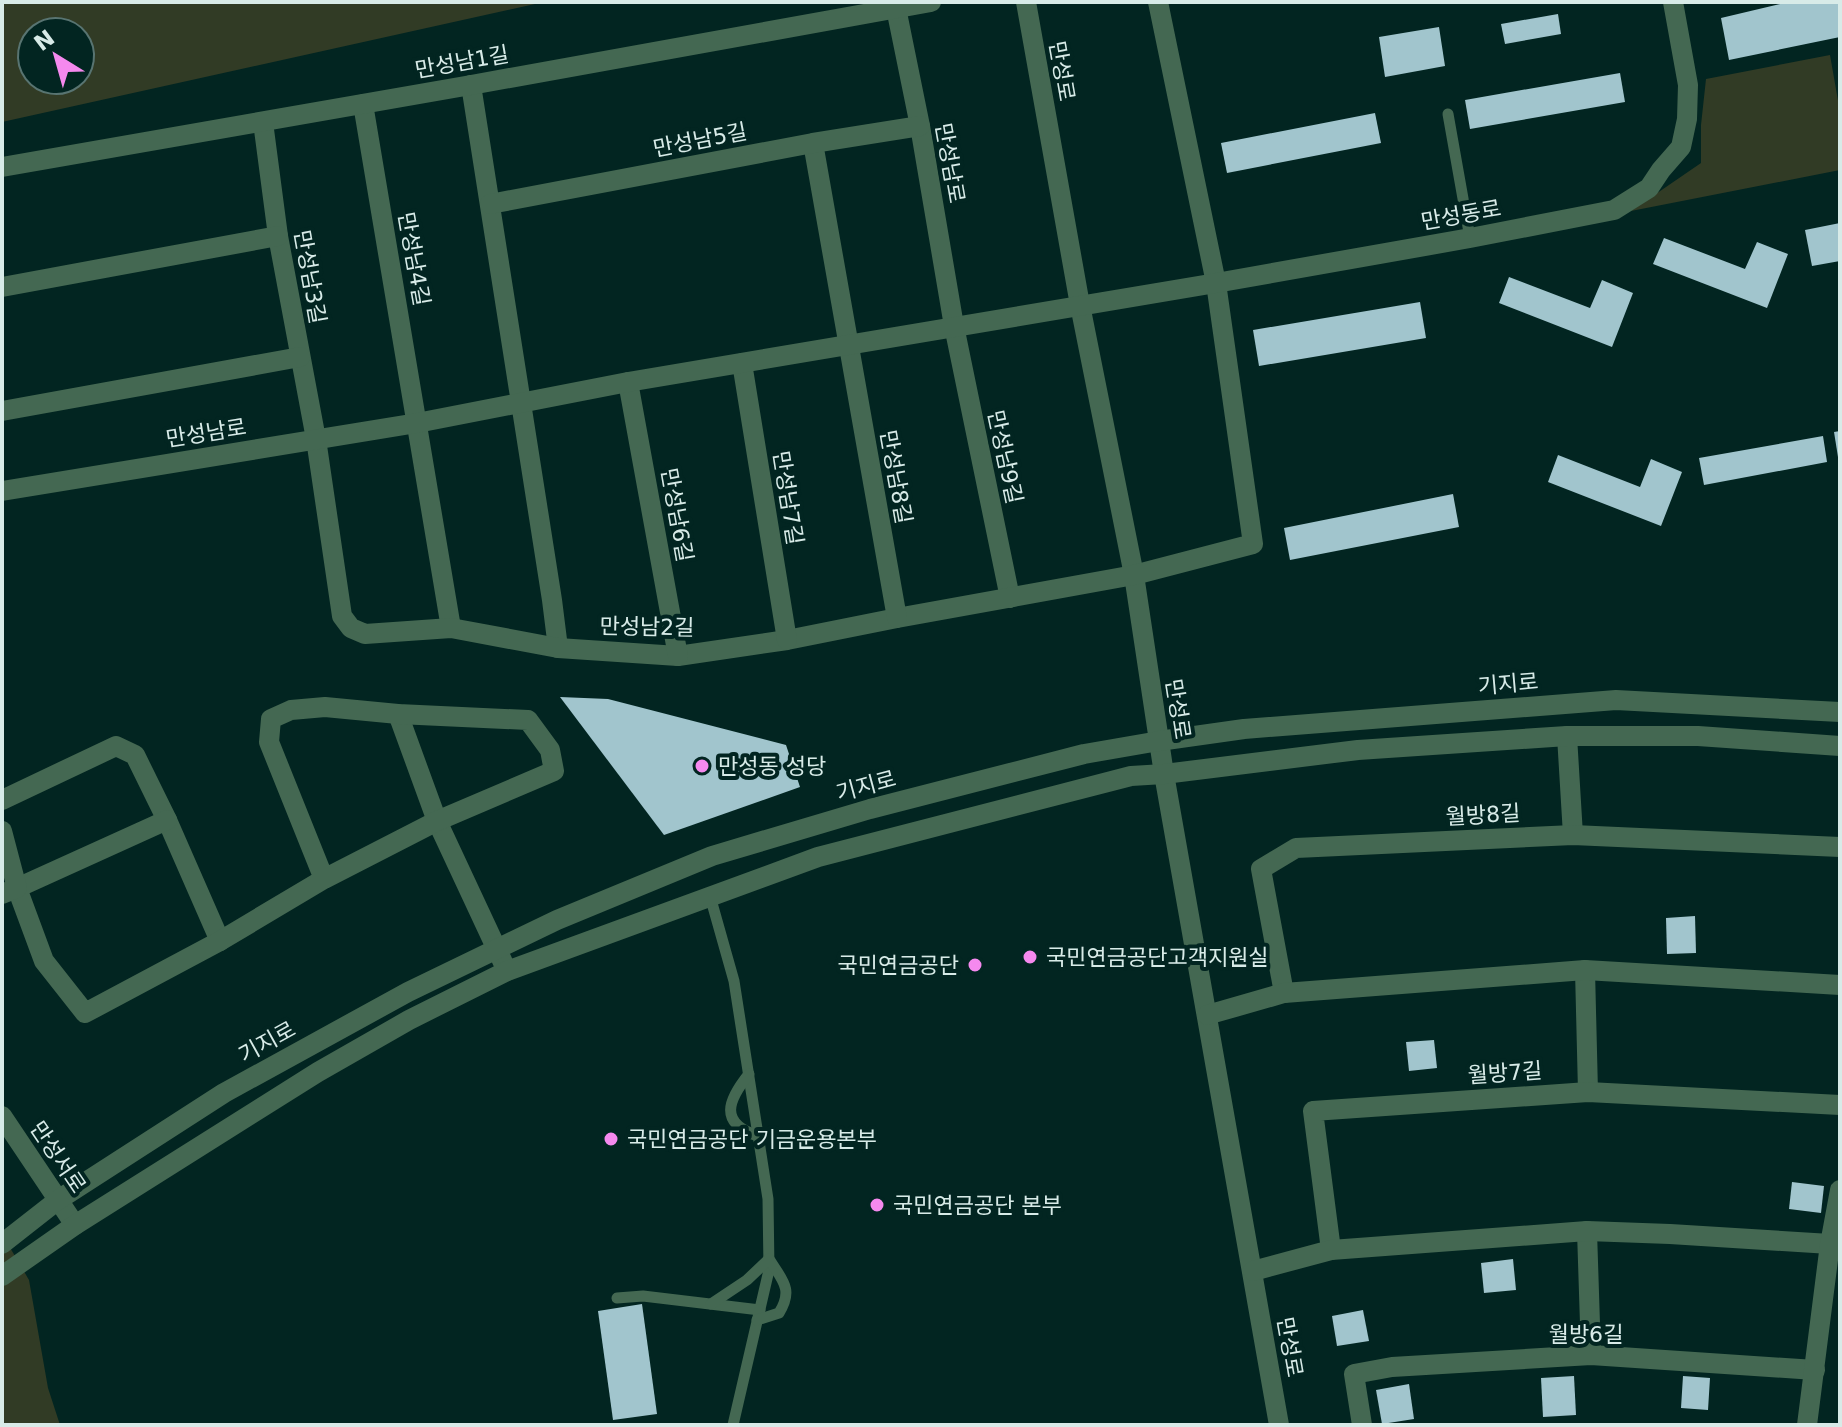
<svg xmlns="http://www.w3.org/2000/svg" width="1842" height="1427" viewBox="0 0 1842 1427" font-family="'DejaVu Sans','Noto Sans KR',sans-serif">
	<style>
		.green { fill: #313b25; fill-rule: evenodd }
		.building { fill: #a1c5cd }
		.lines { fill: none; stroke-linecap: round; stroke-linejoin: round }
		.service { stroke: #446852; stroke-width: 11 }
		.minor { stroke: #446852; stroke-width: 20 }
		.tertiary { stroke: #446852; stroke-width: 20 }
		.poi-dot { fill: #f589ee; stroke: #022521; stroke-width: 3 }
		.labels { text-anchor: middle; dominant-baseline: central; stroke-width: 8; stroke-linejoin: round; paint-order: stroke }
		.street-label { font-size: 22px; fill: #d8ebe8; stroke: #022521 }
		.poi-label { font-size: 22px; fill: #d8ebe8; stroke: #022521; text-anchor: start }
	</style>
	<rect width="100%" height="100%" fill="#022521"/>
	<g class="green">
		<path d="M2,2H544L2,122ZM32,32H80V80H32Z"/>
		<polygon points="1830,55 1840,112 1840,170 1631,211 1701,163 1701,125 1706,79"/>
		<polygon points="2,1234 29,1280 48,1388 60,1425 2,1425"/>
	</g>
	<g class="building">
		<polygon points="1789,2 1840,2 1840,37 1729,60 1721,18"/>
		<polygon points="1558,14 1561,34 1505,44 1501,24"/>
		<polygon points="1439,27 1445,66 1385,77 1379,37"/>
		<polygon points="1620,73 1625,102 1470,129 1465,100"/>
		<polygon points="1375,113 1381,143 1227,173 1221,143"/>
		<polygon points="1840,223 1840,261 1812,266 1805,230"/>
		<polygon points="1664,238 1745,269 1757,242 1788,254 1767,308 1653,264"/>
		<polygon points="1509,277 1590,308 1602,280 1633,293 1612,347 1499,303"/>
		<polygon points="1420,302 1426,338 1259,366 1253,330"/>
		<polygon points="1840,431 1840,457 1838,457 1834,432"/>
		<polygon points="1823,436 1827,462 1704,485 1699,458"/>
		<polygon points="1558,455 1640,487 1651,459 1682,472 1661,526 1548,482"/>
		<polygon points="1453,494 1459,527 1290,560 1284,528"/>
		<polygon points="560,697 608,699 786,745 800,787 664,835"/>
		<polygon points="1695,916 1696,953 1667,954 1666,918"/>
		<polygon points="1434,1040 1437,1068 1409,1071 1406,1042"/>
		<polygon points="1792,1182 1824,1186 1821,1213 1789,1209"/>
		<polygon points="1513,1259 1516,1290 1484,1293 1481,1263"/>
		<polygon points="642,1304 657,1414 613,1420 598,1311"/>
		<polygon points="1363,1310 1369,1341 1337,1346 1332,1316"/>
		<polygon points="1574,1376 1576,1415 1543,1417 1541,1378"/>
		<polygon points="1683,1376 1710,1378 1708,1410 1681,1408"/>
		<polygon points="1409,1384 1414,1419 1382,1424 1376,1390"/>
	</g>
	<g class="lines">
		<g class="service">
			<polyline points="1448,114 1470,238"/>
			<polyline points="710,896 734,981 768,1199 769,1270 733,1425"/>
			<path d="M749,1074C728,1100 718,1123 758,1136"/>
			<polyline points="617,1298 643,1296 760,1310"/>
			<path d="M711,1304L747,1280L769,1259C782,1280 794,1289 779,1313L757,1320"/>
		</g>
		<g class="minor">
			<polyline points="1026,2 1080,305 1134,575 1164,774 1279,1425"/>
			<polyline points="896,8 920,126 954,326 1010,598"/>
			<polyline points="471,85 552,600 558,648"/>
			<polyline points="363,104 451,628"/>
			<polyline points="263,122 278,236 316,439 342,616 351,628 365,634 451,628 558,648 678,656 787,640 897,618 1134,575 1253,544 1216,283 1158,2"/>
			<polyline points="813,143 897,618"/>
			<polyline points="2,167 471,85 931,2"/>
			<polyline points="490,204 813,143 920,126"/>
			<polyline points="2,287 278,236"/>
			<polyline points="742,363 787,640"/>
			<polyline points="628,382 678,656"/>
			<polyline points="2,411 300,357"/>
			<polyline points="2,491 417,423 628,382 1216,283 1470,238 1614,210 1649,188 1661,170 1681,147 1687,119 1688,85 1673,2"/>
			<polyline points="398,714 437,821 507,971"/>
			<polyline points="1567,736 1573,835"/>
			<polyline points="2,800 116,746 135,755 167,820 220,941"/>
			<polyline points="167,820 17,888 44,961 85,1013 220,941 324,879 437,821 554,771 550,750 528,720 398,714 325,707 291,710 271,719 269,742 324,879"/>
			<polyline points="2,831 17,888 2,894"/>
			<polyline points="1585,970 1588,1092"/>
			<polyline points="1284,993 1261,869 1296,848 1573,835 1840,847"/>
			<polyline points="1207,1015 1284,993 1585,970 1840,985"/>
			<polyline points="2,1116 75,1225"/>
			<polyline points="1587,1231 1591,1355"/>
			<polyline points="1331,1250 1313,1111 1588,1092 1840,1105"/>
			<polyline points="1253,1271 1331,1250 1587,1231 1670,1234 1830,1244"/>
			<polyline points="1362,1425 1354,1374 1392,1367 1591,1355 1815,1370"/>
			<polyline points="1807,1425 1830,1244 1840,1190"/>
		</g>
		<g class="tertiary">
			<polyline points="2,1244 58,1200 224,1093 408,992 557,920 712,856 870,809 1084,754 1159,741 1244,729 1616,700 1840,712"/>
			<polyline points="2,1276 75,1225 318,1072 409,1020 507,971 818,857 1131,776 1164,774 1358,750 1567,736 1698,736 1840,746"/>
		</g>
	</g>
	<g class="poi-dot">
		<circle cx="702" cy="766" r="8"/>
		<circle cx="1030" cy="957" r="8"/>
		<circle cx="975" cy="965" r="8"/>
		<circle cx="611" cy="1139" r="8"/>
		<circle cx="877" cy="1205" r="8"/>
	</g>
	<g class="labels">
		<g class="street-label">
			<text transform="translate(462 62) rotate(-10)">만성남1길</text>
			<text transform="translate(1062 71) rotate(80)">만성로</text>
			<text transform="translate(700 140) rotate(-11)">만성남5길</text>
			<text transform="translate(950 163) rotate(80)">만성남로</text>
			<text transform="translate(1461 215) rotate(-10)">만성동로</text>
			<text transform="translate(414 259) rotate(80)">만성남4길</text>
			<text transform="translate(310 277) rotate(80)">만성남3길</text>
			<text transform="translate(206 433) rotate(-9)">만성남로</text>
			<text transform="translate(1005 457) rotate(78)">만성남9길</text>
			<text transform="translate(896 477) rotate(80)">만성남8길</text>
			<text transform="translate(788 498) rotate(81)">만성남7길</text>
			<text transform="translate(677 515) rotate(80)">만성남6길</text>
			<text transform="translate(647 627) rotate(1)">만성남2길</text>
			<text transform="translate(1508 684) rotate(-5)">기지로</text>
			<text transform="translate(1178 709) rotate(81)">만성로</text>
			<text transform="translate(866 786) rotate(-15)">기지로</text>
			<text transform="translate(1483 815) rotate(-3)">월방8길</text>
			<text transform="translate(267 1042) rotate(-29)">기지로</text>
			<text transform="translate(1505 1073) rotate(-4)">월방7길</text>
			<text transform="translate(58 1157) rotate(56)">만성서로</text>
			<text x="1586" y="1334">월방6길</text>
			<text transform="translate(1290 1347) rotate(80)">만성로</text>
		</g>
		<g class="poi-label">
			<text x="718" y="766">만성동 성당</text>
			<text x="1046" y="957">국민연금공단고객지원실</text>
			<text x="959" y="965" text-anchor="end">국민연금공단</text>
			<text x="627" y="1139">국민연금공단 기금운용본부</text>
			<text x="893" y="1205">국민연금공단 본부</text>
		</g>
	</g>
	<rect width="1842" height="1427" fill="none" stroke="#d8ebe8" stroke-width="8"/>
	<g transform="translate(56 56) rotate(323)"><circle r="38" fill="#022521" stroke="#587471" stroke-width="2"/>
	<path d="M0-6L14 30L0 20L-14 30Z" fill="#f589ee"/>
	<text y="-12" font-size="22" font-weight="bold" text-anchor="middle" fill="#d8ebe8">N</text>
	</g>
</svg>
